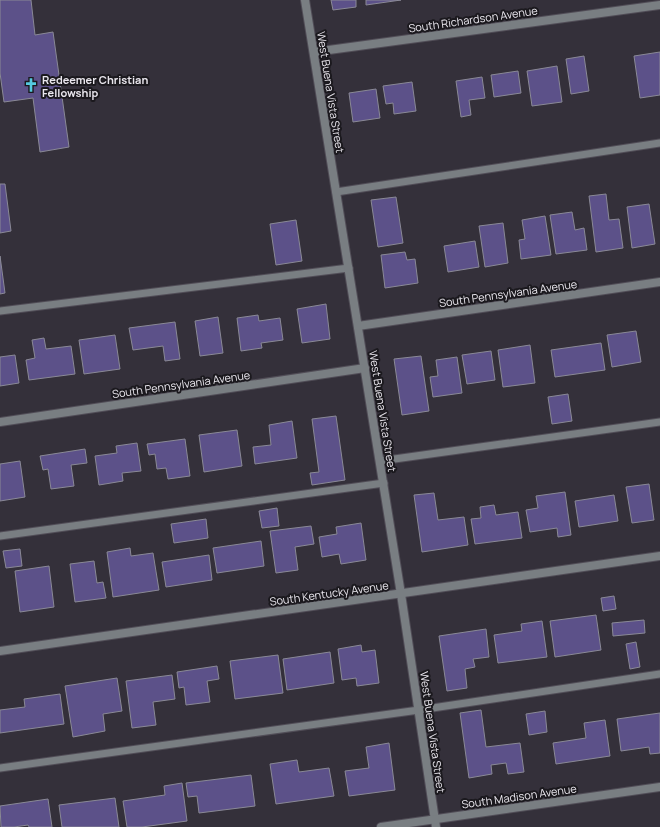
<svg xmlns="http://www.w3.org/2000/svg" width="660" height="827" viewBox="0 0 660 827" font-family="Manrope,sans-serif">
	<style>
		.building { fill: #5c5189; stroke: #8a8996 }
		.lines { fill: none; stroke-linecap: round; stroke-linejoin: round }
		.service-casing { stroke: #514d57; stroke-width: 9 }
		.minor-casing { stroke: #514d57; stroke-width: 10 }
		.service { stroke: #797e82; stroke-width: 7 }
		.minor { stroke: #797e82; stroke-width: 8 }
		.labels { text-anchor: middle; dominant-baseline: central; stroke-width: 4; stroke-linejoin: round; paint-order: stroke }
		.street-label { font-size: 11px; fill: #eae7ee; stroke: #1b191e }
		.poi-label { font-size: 11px; font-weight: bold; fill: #eae7ee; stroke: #1b191e; text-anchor: start }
	</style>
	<rect width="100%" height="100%" fill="#34303a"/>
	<g class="building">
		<polygon points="0,0 31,0 35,35 53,32 69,147 40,152 33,98 4,102 0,73"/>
		<polygon points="331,0 356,0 356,7 333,10"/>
		<polygon points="366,0 401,0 366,5"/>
		<polygon points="660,52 660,95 640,98 634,56"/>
		<polygon points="584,56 589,91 571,94 566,59"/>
		<polygon points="557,66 562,102 532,106 527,71"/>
		<polygon points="518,71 521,93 494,97 491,75"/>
		<polygon points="482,77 485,98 469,100 471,115 461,117 456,81"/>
		<polygon points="412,82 416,111 394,114 393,103 386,104 383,86"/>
		<polygon points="376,89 380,118 353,122 349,93"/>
		<polygon points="0,184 5,184 11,231 0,233"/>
		<polygon points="606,194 609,220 619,219 623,248 596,252 589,196"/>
		<polygon points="396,197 403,243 378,247 371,200"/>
		<polygon points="649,204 655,244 632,248 627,207"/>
		<polygon points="572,212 575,230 584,228 587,250 556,254 550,215"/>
		<polygon points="545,216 551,255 521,259 519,240 525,239 522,220"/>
		<polygon points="296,220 302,261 276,265 270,224"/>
		<polygon points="503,223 508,263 485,267 479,226"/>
		<polygon points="475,241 479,267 448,272 444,246"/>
		<polygon points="405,252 407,260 415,259 418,283 385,288 381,255"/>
		<polygon points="0,256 5,293 0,294"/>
		<polygon points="326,304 330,339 302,343 297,309"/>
		<polygon points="258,315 259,321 280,318 283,340 261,343 262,348 241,351 237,318"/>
		<polygon points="218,317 223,353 200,356 195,321"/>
		<polygon points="175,322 180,359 165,361 163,346 133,350 129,328"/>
		<polygon points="636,331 641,362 612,367 607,335"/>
		<polygon points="115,335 120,369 84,374 79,340"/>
		<polygon points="44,338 46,349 71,346 75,374 29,380 26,360 35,358 32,340"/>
		<polygon points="601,343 605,370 555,377 551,350"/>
		<polygon points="530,345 535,383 503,387 498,350"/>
		<polygon points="491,351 495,380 467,384 462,355"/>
		<polygon points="15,355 19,383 0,386 0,357"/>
		<polygon points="421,356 429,411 402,415 394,359"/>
		<polygon points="457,357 462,393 433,397 430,377 438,376 436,360"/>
		<polygon points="568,394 572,421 552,424 548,397"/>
		<polygon points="336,416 345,480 312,485 310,473 319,472 312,419"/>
		<polygon points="292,421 297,458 255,464 253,447 271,445 269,425"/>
		<polygon points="237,430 242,466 204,472 199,435"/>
		<polygon points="185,439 190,476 168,479 166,468 157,469 155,454 149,455 147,444"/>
		<polygon points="137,443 141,471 122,473 123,481 99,485 95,456 117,453 116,446"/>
		<polygon points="85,449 87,463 71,465 74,486 51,489 48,469 43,470 40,456"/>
		<polygon points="20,461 25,497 0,501 0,464"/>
		<polygon points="649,484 654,520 632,523 626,487"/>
		<polygon points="565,492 571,535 558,537 557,528 530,532 526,510 538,508 536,496"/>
		<polygon points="434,493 438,520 464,517 468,545 422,552 414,495"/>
		<polygon points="614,495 618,521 579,527 575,501"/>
		<polygon points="494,505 496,515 518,512 522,538 475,544 471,519 481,518 480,507"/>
		<polygon points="277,508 279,526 262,528 259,511"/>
		<polygon points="206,519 208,538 174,543 171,524"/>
		<polygon points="361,523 366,560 341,564 339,554 322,557 319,537 337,534 336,527"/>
		<polygon points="311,526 314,544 295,547 298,570 276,573 270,531"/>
		<polygon points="261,541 264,566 217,573 213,548"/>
		<polygon points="130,548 131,556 153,553 159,590 113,597 107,552"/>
		<polygon points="20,549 22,566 6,568 3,551"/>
		<polygon points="209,555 212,580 166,587 162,562"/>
		<polygon points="94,561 97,583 103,582 106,598 75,602 70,564"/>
		<polygon points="49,566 54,607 20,612 15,571"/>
		<polygon points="614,596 616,609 603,611 601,598"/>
		<polygon points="596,615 601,650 555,657 550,621"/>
		<polygon points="644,620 645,633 613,636 612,623"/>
		<polygon points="542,621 547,657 498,663 494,635 522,631 521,624"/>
		<polygon points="486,629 489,657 473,659 475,667 465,669 467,688 447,691 439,636"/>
		<polygon points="636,642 640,667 630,669 626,644"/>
		<polygon points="361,645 362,652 375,650 379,683 357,686 356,678 342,680 338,649"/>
		<polygon points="330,652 334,683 287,690 283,659"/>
		<polygon points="278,655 283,693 235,699 230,661"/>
		<polygon points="217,666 219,679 207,681 210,702 186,705 184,687 179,688 177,672"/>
		<polygon points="172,675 175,699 153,702 156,725 132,728 126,681"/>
		<polygon points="117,678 122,711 103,714 105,731 73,737 65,686"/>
		<polygon points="60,694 64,724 0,733 0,710 25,707 24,699"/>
		<polygon points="481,710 486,747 520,743 524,772 508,774 506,763 491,765 492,774 469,778 460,713"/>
		<polygon points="545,711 547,732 529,735 526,714"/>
		<polygon points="660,713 660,753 650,754 649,747 621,751 617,719"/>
		<polygon points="605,720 610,756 556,764 553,743 586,738 584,723"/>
		<polygon points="389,743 395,790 349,796 345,771 369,768 366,747"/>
		<polygon points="297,760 299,772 329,768 334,796 276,804 270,764"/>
		<polygon points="251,775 255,806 199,813 197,796 188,797 186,783"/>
		<polygon points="182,783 187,821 142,827 127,827 123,801 165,795 164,786"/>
		<polygon points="115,798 119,827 62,827 59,805"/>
		<polygon points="48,799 52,827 29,827 28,825 14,827 1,827 0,806"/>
	</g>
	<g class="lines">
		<defs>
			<g id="service">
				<polyline points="336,192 660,143"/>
				<polyline points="0,311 349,268"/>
				<polyline points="380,461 660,422"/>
				<polyline points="0,536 384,483"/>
				<polyline points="0,768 419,710 660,674"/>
			</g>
			<g id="minor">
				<polyline points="305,0 401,594 436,827"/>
				<polyline points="314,52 660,5"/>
				<polyline points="358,326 660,282"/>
				<polyline points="0,422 365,368"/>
				<polyline points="0,651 660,556"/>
				<polyline points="381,827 660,787"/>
			</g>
		</defs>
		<use href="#service" class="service-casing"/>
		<use href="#minor" class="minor-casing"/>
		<use href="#service" class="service"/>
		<use href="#minor" class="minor"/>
	</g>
	<defs>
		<symbol id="church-bare" viewBox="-9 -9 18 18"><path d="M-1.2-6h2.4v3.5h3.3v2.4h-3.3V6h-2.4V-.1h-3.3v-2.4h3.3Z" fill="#55cadf" stroke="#1b191e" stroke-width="2.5" paint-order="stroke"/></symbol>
	</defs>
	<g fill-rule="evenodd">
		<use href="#church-bare" x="21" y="75" width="20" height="20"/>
	</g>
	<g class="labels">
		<g class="street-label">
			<text transform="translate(473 19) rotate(-8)">South Richardson Avenue</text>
			<text transform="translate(331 92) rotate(81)">West Buena Vista Street</text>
			<text transform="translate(508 293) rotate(-8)">South Pennsylvania Avenue</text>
			<text transform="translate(181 384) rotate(-8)">South Pennsylvania Avenue</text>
			<text transform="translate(383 411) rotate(81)">West Buena Vista Street</text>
			<text transform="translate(329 593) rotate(-8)">South Kentucky Avenue</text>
			<text transform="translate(433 732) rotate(82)">West Buena Vista Street</text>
			<text transform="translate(519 796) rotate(-8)">South Madison Avenue</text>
		</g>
		<g class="poi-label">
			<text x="42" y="79">Redeemer Christian<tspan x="42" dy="13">Fellowship</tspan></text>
		</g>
	</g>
</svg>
